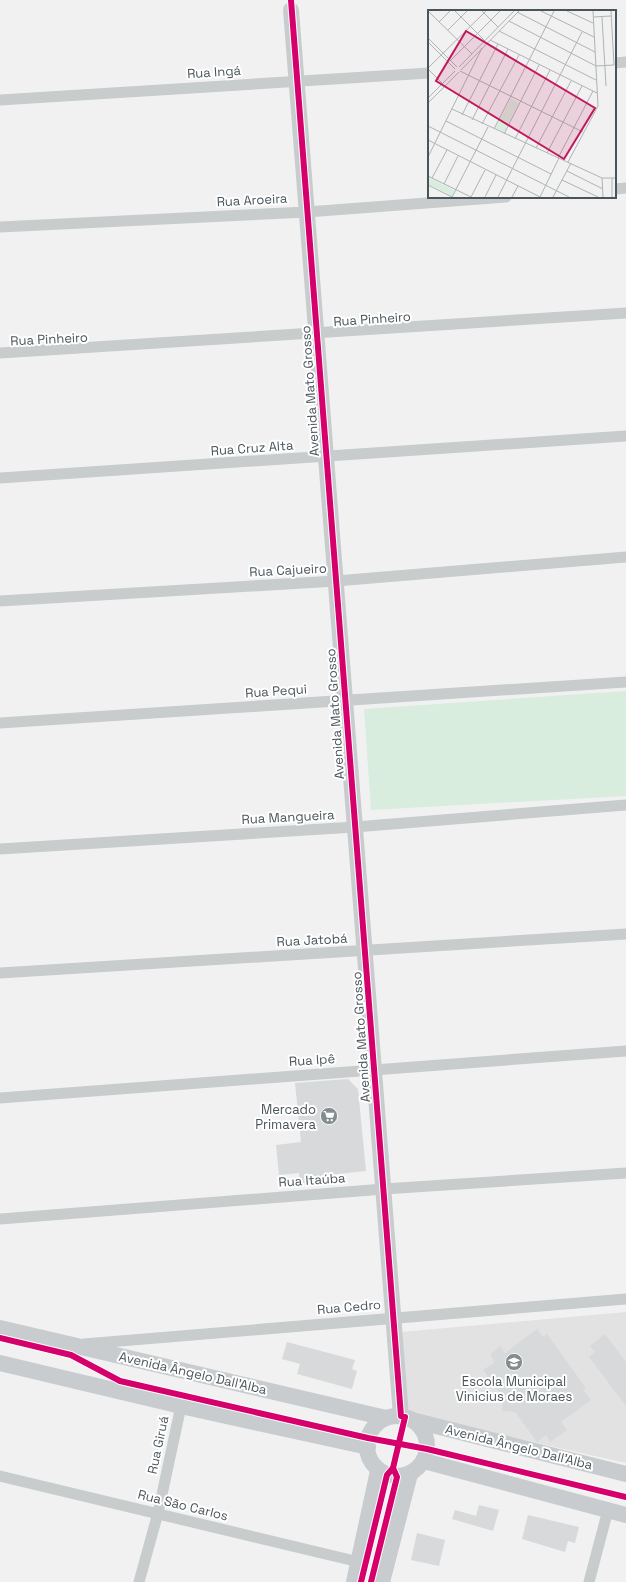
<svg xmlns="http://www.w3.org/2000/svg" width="626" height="1582" viewBox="0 0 626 1582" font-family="'Space Grotesk',sans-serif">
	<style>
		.education { fill: #e3e2e3 }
		.green { fill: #d8eddd }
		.building { fill: #d7d9da }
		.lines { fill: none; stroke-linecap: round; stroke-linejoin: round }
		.street { stroke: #c9cccc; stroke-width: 11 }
		.secondary { stroke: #c9ccce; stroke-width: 16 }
		.cycleway-casing { stroke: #fff; stroke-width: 8 }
		.cycleway { stroke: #d6006c; stroke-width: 6 }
		.labels { text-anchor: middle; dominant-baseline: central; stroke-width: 4; stroke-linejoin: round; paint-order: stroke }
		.street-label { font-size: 13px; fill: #4a555b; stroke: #fff }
		.poi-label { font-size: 13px; fill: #4a555b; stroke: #fff; text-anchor: end }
		.inset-road { fill: none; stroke: #aeb3b5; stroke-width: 1 }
		.view { fill: #c2185b; fill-opacity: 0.15; stroke: #c2185b; stroke-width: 2 }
		.inset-edge { fill: none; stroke: #4a555b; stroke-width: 2 }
	</style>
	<rect width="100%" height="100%" fill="#f1f1f1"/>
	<polygon class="education" points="626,1312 626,1463 413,1415 407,1406 401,1332"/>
	<polygon class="green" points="626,691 626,796 371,810 364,709"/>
	<g class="building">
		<polygon points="348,1079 358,1089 366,1171 329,1175 330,1181 300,1184 299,1173 279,1175 276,1145 301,1142 295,1083"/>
		<polygon points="537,1329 543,1337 547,1334 586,1388 583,1390 591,1400 561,1422 567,1430 550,1442 546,1435 537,1442 515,1412 502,1411 503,1397 483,1370 495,1362 490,1355 500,1346 505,1353"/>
		<polygon points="605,1334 626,1362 626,1406 589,1357 595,1352 590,1346"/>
		<polygon points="287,1342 355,1360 352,1369 357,1371 352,1389 297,1374 300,1364 282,1359"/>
		<polygon points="479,1505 499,1510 493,1531 452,1519 455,1510 476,1516"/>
		<polygon points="528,1515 579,1527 575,1543 568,1541 565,1552 522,1539"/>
		<polygon points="417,1533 445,1540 439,1566 411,1560"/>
	</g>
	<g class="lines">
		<g class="street">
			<polyline points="615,63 626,62"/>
			<polyline points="0,100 429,73"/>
			<polyline points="615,189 626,188"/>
			<polyline points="0,227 307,212 506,197"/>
			<polyline points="0,353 626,313"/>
			<polyline points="0,478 626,436"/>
			<polyline points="0,601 336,581 626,557"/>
			<polyline points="0,723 626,682"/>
			<polyline points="0,849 355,827 626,805"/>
			<polyline points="0,973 626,934"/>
			<polyline points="0,1098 626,1051"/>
			<polyline points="0,1219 384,1189 626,1173"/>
			<polyline points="84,1344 626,1299"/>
			<polyline points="0,1476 359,1562"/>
			<polyline points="139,1582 158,1513 181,1406"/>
			<polyline points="589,1582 608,1510"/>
		</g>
		<g class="secondary">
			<polyline points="291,10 401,1416"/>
			<polyline points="0,1328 386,1418"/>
			<polyline points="0,1363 181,1406 368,1447"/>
			<circle cx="397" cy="1446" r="30"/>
			<polyline points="412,1420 626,1474"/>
			<polyline points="424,1461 626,1515"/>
			<polyline points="354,1582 378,1471"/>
			<polyline points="382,1582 410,1474"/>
		</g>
		<defs>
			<g id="cycleway">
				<polyline points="291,0 401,1416"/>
				<polyline points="0,1338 71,1355 120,1381 368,1438 427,1449 626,1497"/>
				<polyline points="393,1468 405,1417"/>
				<polyline points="361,1582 387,1475 393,1468 397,1477 371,1582"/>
			</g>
		</defs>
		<use href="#cycleway" class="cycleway-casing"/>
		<use href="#cycleway" class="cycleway"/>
	</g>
	<defs>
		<symbol id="supermarket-disc" viewBox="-11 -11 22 22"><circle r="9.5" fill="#848c90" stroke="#fff"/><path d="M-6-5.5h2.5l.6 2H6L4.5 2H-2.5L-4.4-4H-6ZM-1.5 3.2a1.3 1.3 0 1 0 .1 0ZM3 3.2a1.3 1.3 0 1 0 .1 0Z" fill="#fff"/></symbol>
		<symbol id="school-disc" viewBox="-11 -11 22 22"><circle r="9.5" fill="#848c90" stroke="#fff"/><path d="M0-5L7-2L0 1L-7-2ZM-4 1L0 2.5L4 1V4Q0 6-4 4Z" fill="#fff"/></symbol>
	</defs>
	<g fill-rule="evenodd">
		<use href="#supermarket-disc" x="319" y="1106" width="20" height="20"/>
		<use href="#school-disc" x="504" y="1352" width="20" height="20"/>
	</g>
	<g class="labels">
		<g class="street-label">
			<text transform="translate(214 72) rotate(-4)">Rua Ingá</text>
			<text transform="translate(252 200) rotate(-3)">Rua Aroeira</text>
			<text transform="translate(372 319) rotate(-4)">Rua Pinheiro</text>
			<text transform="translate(49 339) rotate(-3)">Rua Pinheiro</text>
			<text transform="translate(310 391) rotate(-94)">Avenida Mato Grosso</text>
			<text transform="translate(252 448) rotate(-4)">Rua Cruz Alta</text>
			<text transform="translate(288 570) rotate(-3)">Rua Cajueiro</text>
			<text transform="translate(276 691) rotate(-4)">Rua Pequi</text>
			<text transform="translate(335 714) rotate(-94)">Avenida Mato Grosso</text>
			<text transform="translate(288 817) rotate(-3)">Rua Mangueira</text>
			<text transform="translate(312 940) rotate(-3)">Rua Jatobá</text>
			<text transform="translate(361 1037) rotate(-94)">Avenida Mato Grosso</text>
			<text transform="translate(312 1060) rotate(-4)">Rua Ipê</text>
			<text transform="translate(312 1180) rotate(-4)">Rua Itaúba</text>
			<text transform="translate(349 1307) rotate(-5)">Rua Cedro</text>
			<text transform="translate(193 1373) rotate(13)">Avenida Ângelo Dall'Alba</text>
			<text transform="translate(158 1445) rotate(-78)">Rua Giruá</text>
			<text transform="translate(519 1447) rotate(14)">Avenida Ângelo Dall'Alba</text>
			<text transform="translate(183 1505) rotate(14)">Rua São Carlos</text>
		</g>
		<g class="poi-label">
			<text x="316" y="1109">Mercado<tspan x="316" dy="15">Primavera</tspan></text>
			<text x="514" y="1381" text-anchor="middle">Escola Municipal<tspan x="514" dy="15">Vinicius de Moraes</tspan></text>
		</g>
	</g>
	<g transform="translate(428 10)">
		<rect width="188" height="188" fill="#f1f1f1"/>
		<path d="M83,88L91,93L76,122L67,118ZM0,167L26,180L24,186L0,174Z" fill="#d8eddd"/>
		<path class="inset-road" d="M0,1L44,44M27,1L57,31M54,1L70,17M113,1L166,27M139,1L165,13M89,2L167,42M165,7L183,6M174,7L178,76M81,11L168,56L186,55L183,1M11,12L22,1M20,20L39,1M71,21L168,70M0,28L29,57M62,30L169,83M0,32L27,59M22,51L72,1M31,57L86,1M0,58L58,1M0,59L14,73M33,60L91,1M32,61L155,122M0,88L27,61M0,93L31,62M24,99L174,168H188M34,105L70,34M44,110L80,39M18,111L123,164M54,114L91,45M0,116L141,187M66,119L126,1M76,124L111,55M87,129L122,60M0,130L112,187M108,138L143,71M119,143L154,76M0,147L54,38M130,148L165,81M140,152L170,96L165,1M139,161L175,179M0,166L43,187M4,168L19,140M174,168L175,187M184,168V187M134,170L170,187M16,174L30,146M0,175L24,187L60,117M43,187L57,160M57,187L68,165M70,187L154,22M84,187L90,176M112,187L131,148M125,187L143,153"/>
		<path class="view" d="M38,21L167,98L136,149L8,71Z"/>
		<rect width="188" height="188" class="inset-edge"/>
	</g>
</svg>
